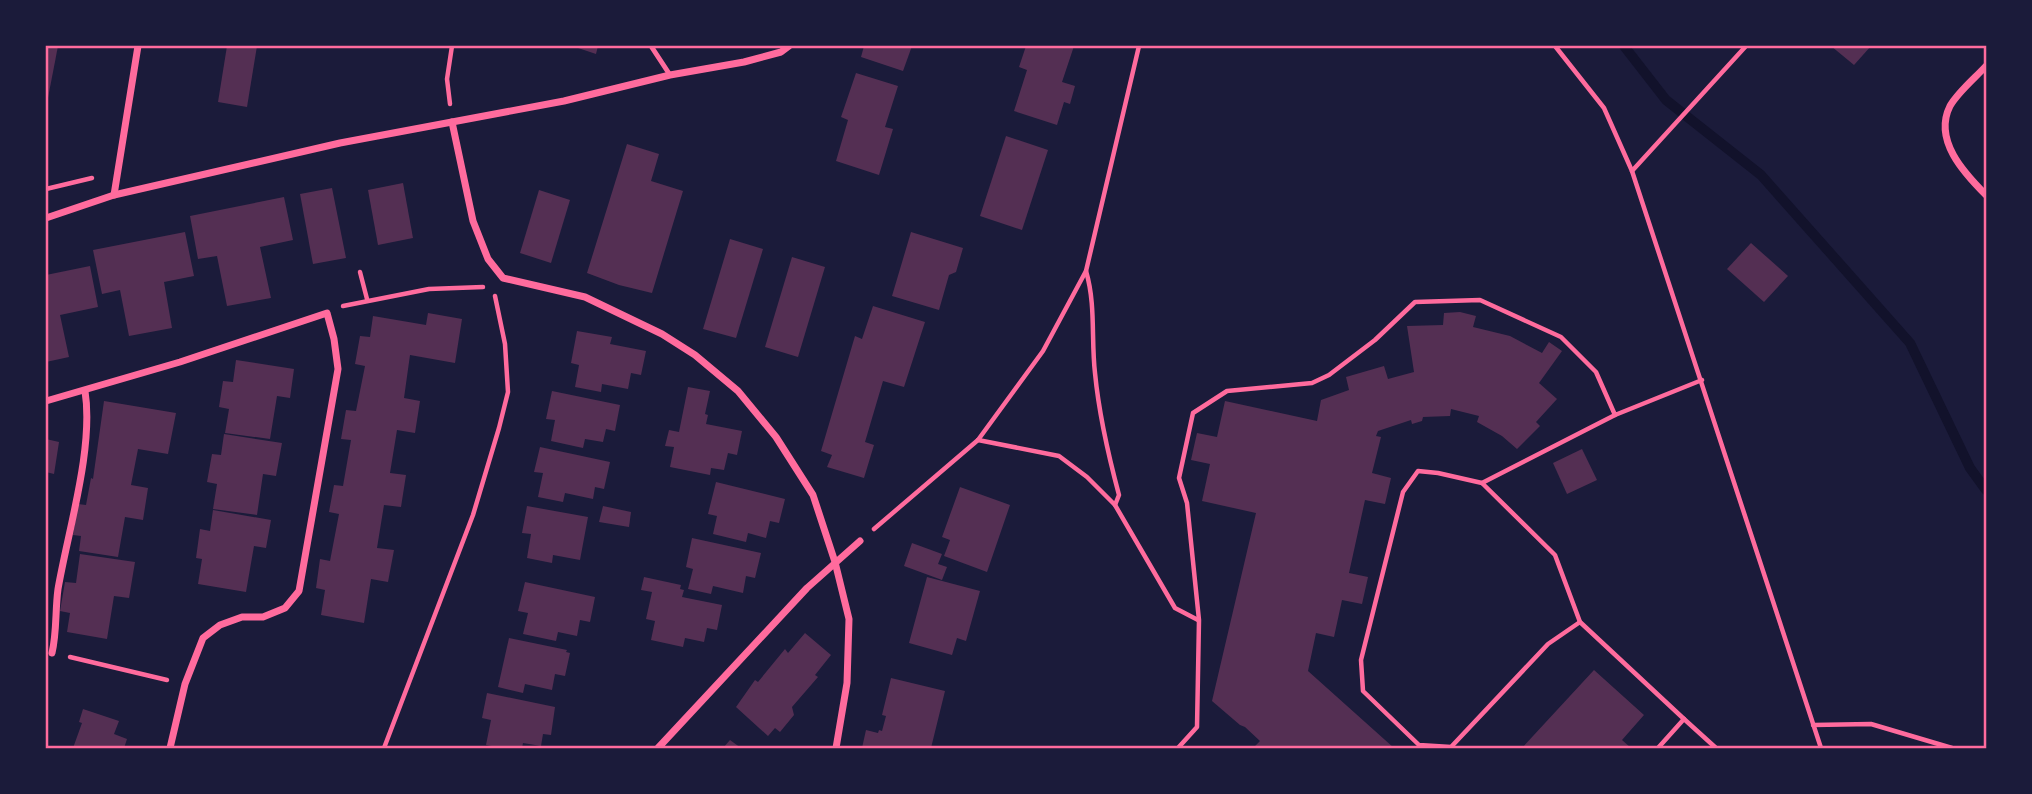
<svg xmlns="http://www.w3.org/2000/svg" width="2032" height="794" viewBox="0 0 2032 794" font-family="Manrope,sans-serif">
	<style>
		.lines { fill: none; stroke-linecap: round; stroke-linejoin: round }
		.stream { stroke: #12122b; stroke-width: 10 }
		.building { fill: #542f53 }
		.path { stroke: #ff6b9d; stroke-width: 4.5 }
		.service { stroke: #ff6b9d; stroke-width: 5 }
		.minor { stroke: #ff6b9d; stroke-width: 7 }
		.neatline { fill: none; stroke: #ff6b9d; stroke-width: 2.5 }
	</style>
	<rect width="100%" height="100%" fill="#1b1b3a"/>
	<g class="lines">
		<polyline class="stream" points="1624,46 1666,100 1761,175 1910,343 1970,468 1986,490"/>
	</g>
	<g class="building">
		<polygon points="46,46 58,46 47,103 46,103"/>
		<polygon points="227,46 257,46 247,107 218,102"/>
		<polygon points="572,46 598,46 596,54"/>
		<polygon points="864,46 912,46 903,71 861,57"/>
		<polygon points="1026,46 1074,46 1062,82 1075,86 1070,104 1064,102 1057,125 1014,111 1027,70 1019,67"/>
		<polygon points="1831,46 1871,46 1854,65"/>
		<polygon points="856,73 898,86 885,127 893,129 879,175 836,161 848,120 841,117"/>
		<polygon points="1006,136 1048,150 1022,230 980,216"/>
		<polygon points="627,144 659,154 651,181 683,191 652,293 619,285 587,273"/>
		<polygon points="403,183 413,238 378,245 368,190"/>
		<polygon points="332,188 346,258 313,264 300,194"/>
		<polygon points="539,190 570,200 551,263 520,253"/>
		<polygon points="284,197 293,240 260,247 271,298 227,306 217,256 198,259 190,216"/>
		<polygon points="185,232 194,276 164,282 172,328 129,336 120,290 102,294 93,250"/>
		<polygon points="911,232 963,248 956,272 949,275 939,310 892,296"/>
		<polygon points="730,239 763,249 736,338 703,329"/>
		<polygon points="1751,243 1788,276 1764,302 1727,269"/>
		<polygon points="792,257 825,267 798,357 765,347"/>
		<polygon points="90,266 98,307 60,315 69,357 46,362 46,275"/>
		<polygon points="873,306 925,322 904,387 883,381 865,442 874,445 864,478 827,467 832,455 821,451 855,336 862,339"/>
		<polygon points="1460,312 1476,316 1473,327 1510,336 1542,353 1549,342 1562,351 1539,383 1557,399 1536,422 1540,426 1517,449 1502,436 1477,422 1479,416 1451,409 1450,416 1423,417 1422,421 1412,424 1411,420 1378,431 1376,436 1381,437 1372,473 1391,478 1385,504 1365,500 1349,573 1368,577 1362,604 1342,600 1334,637 1316,633 1308,671 1394,748 1253,748 1260,741 1245,727 1240,725 1212,701 1256,513 1202,501 1210,464 1191,460 1197,433 1217,437 1225,401 1317,421 1321,400 1349,390 1346,377 1384,366 1388,379 1414,372 1407,326 1443,325 1444,313"/>
		<polygon points="428,313 462,319 455,363 410,355 404,398 420,401 415,433 397,430 390,473 406,475 401,507 384,505 377,548 394,550 388,582 371,579 364,623 321,615 325,590 316,588 320,559 330,561 339,514 329,512 334,485 343,486 351,440 341,439 346,410 356,411 365,366 355,364 360,336 370,337 373,316 426,325"/>
		<polygon points="577,331 612,337 610,344 646,351 641,375 631,373 628,389 602,384 601,392 575,387 579,365 571,363"/>
		<polygon points="236,360 294,369 290,398 277,396 270,439 225,433 229,409 219,407 223,381 233,382"/>
		<polygon points="688,387 710,391 705,414 708,415 706,424 742,431 737,455 728,453 724,470 711,468 710,475 670,467 674,447 665,446 669,430 679,432"/>
		<polygon points="552,391 620,405 615,431 606,429 603,442 585,439 583,448 551,441 555,420 546,419"/>
		<polygon points="104,401 176,413 168,454 138,449 131,485 148,488 143,520 125,517 118,557 79,551 81,536 73,535 78,504 86,505 91,478 93,479"/>
		<polygon points="224,434 282,443 276,476 263,474 257,515 213,509 217,484 207,482 212,454 221,455"/>
		<polygon points="46,439 59,442 54,474 46,472"/>
		<polygon points="540,447 610,462 604,489 595,487 593,499 565,493 563,502 538,497 543,473 534,472"/>
		<polygon points="1582,449 1597,480 1567,494 1553,463"/>
		<polygon points="716,482 785,499 779,523 770,521 766,538 748,533 746,542 713,534 717,516 708,514"/>
		<polygon points="960,487 1010,505 987,572 944,556 950,540 942,537"/>
		<polygon points="527,506 588,517 580,560 553,555 552,563 527,558 531,534 522,533"/>
		<polygon points="603,506 631,512 629,527 599,522"/>
		<polygon points="213,510 271,520 266,548 254,546 246,592 198,584 202,559 196,558 200,529 210,531"/>
		<polygon points="692,538 761,553 755,578 746,576 743,593 713,586 711,594 688,589 693,569 686,567"/>
		<polygon points="912,543 942,554 938,564 947,567 942,580 904,566"/>
		<polygon points="80,554 135,562 129,598 114,596 107,639 67,632 70,613 60,611 65,582 76,583"/>
		<polygon points="644,577 681,585 680,589 684,590 682,597 722,605 717,630 707,628 704,642 685,638 683,647 651,640 655,621 646,619 652,592 641,590"/>
		<polygon points="927,577 980,591 966,641 957,638 952,655 909,643"/>
		<polygon points="525,582 595,597 590,622 580,620 577,636 558,632 556,641 523,634 528,613 518,611"/>
		<polygon points="805,633 831,655 815,675 818,677 792,707 794,715 780,732 775,728 768,736 736,707 755,680 758,682 785,649 788,653"/>
		<polygon points="509,638 567,650 566,652 570,653 565,676 555,674 552,690 525,684 523,693 498,687"/>
		<polygon points="1594,670 1644,715 1622,740 1631,748 1522,748"/>
		<polygon points="891,678 945,691 931,748 862,748 866,730 878,733 879,730 882,731 886,716 882,715"/>
		<polygon points="487,693 555,707 551,735 543,734 541,746 523,743 522,748 502,748 486,745 491,720 482,718"/>
		<polygon points="83,709 119,721 114,734 127,739 124,748 73,748 82,723 79,722"/>
		<polygon points="730,740 741,748 723,748"/>
	</g>
	<g class="lines">
		<g class="path">
			<polyline points="1555,46 1604,108 1632,171 1821,748"/>
			<polyline points="450,104 447,79 452,46"/>
			<polyline points="1632,171 1746,46"/>
			<polyline points="46,189 92,178"/>
			<path d="M1086,271C1096,305 1091,339 1095,373C1099,415 1108,454 1119,495L1115,505"/>
			<polyline points="360,272 367,299"/>
			<polyline points="343,306 429,289 483,287"/>
			<polyline points="1615,415 1482,483 1555,555 1580,622 1684,719"/>
			<polyline points="978,440 1059,456 1087,477 1115,505 1175,608 1198,620"/>
			<polyline points="1482,483 1438,473 1418,471 1403,492 1361,660 1363,691 1419,745 1451,747 1548,644 1580,622"/>
			<polyline points="874,529 978,440 1043,351 1086,271 1139,46"/>
			<polyline points="70,657 167,680"/>
			<polyline points="1813,725 1871,724 1952,748"/>
			<polyline points="384,748 473,515 499,428 508,392 505,344 495,296"/>
			<polyline points="1178,748 1197,727 1199,620 1187,503 1179,478 1193,413 1227,391 1312,383 1329,375 1375,340 1415,302 1480,300 1561,337 1596,372 1615,415 1702,380"/>
			<polyline points="1658,748 1684,719 1716,748"/>
		</g>
		<polyline class="service" points="651,46 670,75"/>
		<g class="minor">
			<path d="M1986,66C1975,78 1958,92 1950,106C1933,140 1964,173 1986,195"/>
			<polyline points="452,122 473,221 488,259 503,278 585,297 662,334 695,355 738,391 776,437 813,495 835,562 849,619 847,683 836,748"/>
			<polyline points="114,195 138,46"/>
			<polyline points="46,218 114,195 340,143 564,101 670,75 744,62 781,52 789,46"/>
			<polyline points="46,401 180,362 327,313 334,339 338,369 299,591 285,608 263,617 242,617 220,625 203,638 185,684 170,748"/>
			<path d="M52,653C57,632 55,611 58,589C68,531 94,448 85,391"/>
			<polyline points="658,748 807,588 860,541"/>
		</g>
	</g>
	<rect width="2032" height="794" fill="none" stroke="#1b1b3a" stroke-width="94"/>
	<rect x="47" y="47" width="1938" height="700" class="neatline"/>
</svg>
